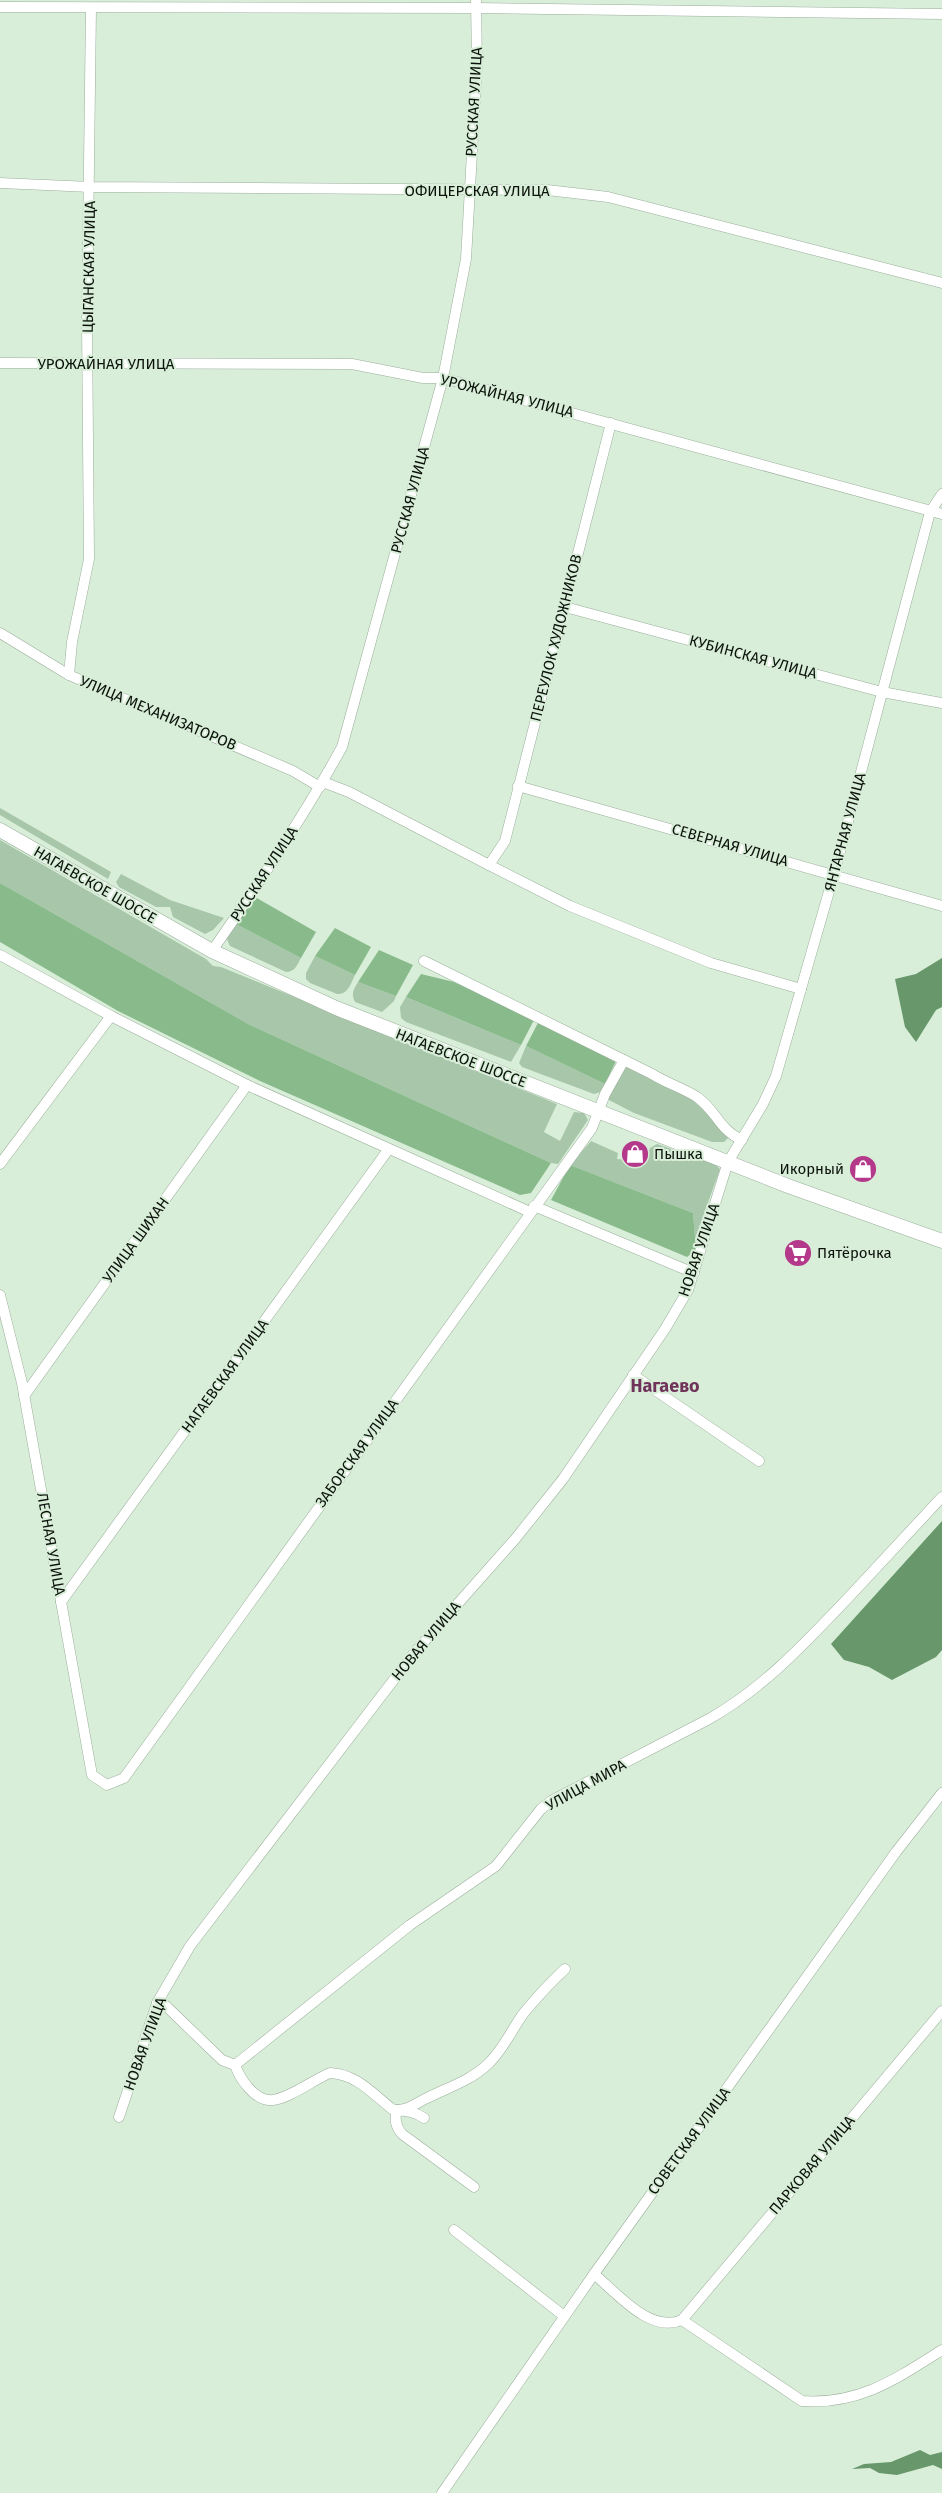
<svg xmlns="http://www.w3.org/2000/svg" width="942" height="2493" viewBox="0 0 942 2493" font-family="'Fira Sans',sans-serif">
	<style>
		.green { fill: #a8c6a9 }
		.forest { fill: #88ba8b }
		.water { fill: #67976a }
		.lines { fill: none; stroke-linecap: round; stroke-linejoin: round }
		.street-casing { stroke: #9aae9b; stroke-width: 11 }
		.secondary-casing { stroke: #9aae9b; stroke-width: 15 }
		.street { stroke: #fff; stroke-width: 10 }
		.secondary { stroke: #fff; stroke-width: 14 }
		.labels { text-anchor: middle; dominant-baseline: central; stroke-width: 4; stroke-linejoin: round; paint-order: stroke }
		.street-label { font-size: 15px; fill: #0b120b; stroke: #d9eed9 }
		.poi-label { font-size: 15px; fill: #0b120b; stroke: #d9eed9; text-anchor: start }
		.quarter-label { font-size: 18px; font-weight: bold; fill: #703359; stroke: #d9eed9 }
	</style>
	<rect width="100%" height="100%" fill="#d9eed9"/>
	<g class="green">
		<polygon points="0,808 111,872 108,879 0,815"/>
		<polygon points="0,840 206,959 213,966 221,967 557,1104 544,1132 560,1141 574,1112 584,1113 588,1120 558,1164 551,1163 250,1025 0,883"/>
		<polygon points="121,874 170,900 224,918 213,930 205,934 173,917 170,907 156,907 119,887 116,882"/>
		<path d="M236,924L301,958C297,965 295,972 286,972L230,946L226,937Z"/>
		<path d="M315,956L355,975C351,983 348,995 337,994L310,983L306,979V973Z"/>
		<path d="M358,982L396,996L394,1001L382,1012L355,1002C351,994 353,990 358,982Z"/>
		<polygon points="406,997 521,1045 511,1062 406,1022 401,1018 400,1007"/>
		<polygon points="526,1046 605,1084 601,1092 594,1094 522,1067 519,1063"/>
		<path d="M626,1065C672,1087 696,1094 728,1138L724,1142H712L634,1113L607,1099Z"/>
		<polygon points="591,1141 618,1153 617,1159 646,1162 650,1148 657,1144 715,1164 720,1169 695,1239 693,1213 570,1165"/>
	</g>
	<g class="forest">
		<polygon points="0,883 250,1025 551,1163 531,1193 520,1195 260,1081 118,1011 0,942"/>
		<polygon points="255,897 316,932 301,958 236,924"/>
		<polygon points="335,928 371,947 355,975 315,956"/>
		<polygon points="379,950 413,965 396,996 358,982"/>
		<polygon points="421,974 454,982 534,1020 521,1045 406,997"/>
		<polygon points="539,1021 616,1061 605,1084 526,1046"/>
		<polygon points="570,1165 693,1213 696,1250 687,1257 551,1200"/>
	</g>
	<g class="water">
		<polygon points="942,958 942,1007 936,1010 916,1042 905,1027 895,979 916,974"/>
		<polygon points="942,1521 942,1650 936,1657 892,1680 869,1667 844,1660 831,1644"/>
		<polygon points="920,2450 930,2455 942,2452 942,2469 933,2465 897,2475 879,2473 870,2468 852,2469 864,2464 891,2462"/>
	</g>
	<g class="lines">
		<defs>
			<g id="street">
				<polyline points="0,7 476,8 942,14"/>
				<polyline points="0,183 91,187 547,190 608,197 942,283"/>
				<polyline points="0,363 352,364 423,378 443,378 942,514"/>
				<polyline points="565,607 882,692 942,703"/>
				<polyline points="0,633 69,675 293,771 320,787"/>
				<polyline points="69,675 72,642 89,559 87,321 91,8"/>
				<polyline points="323,782 349,792 489,865 505,841 611,423"/>
				<polyline points="518,786 942,906"/>
				<polyline points="489,865 570,906 711,963 801,989"/>
				<path d="M212,951C258,885 303,818 342,747L443,378L466,259L477,64L476,0"/>
				<polyline points="0,955 111,1016 247,1085 530,1212"/>
				<path d="M424,961L652,1074C666,1083 683,1088 697,1097C716,1110 719,1130 742,1140"/>
				<polyline points="0,1164 111,1016"/>
				<polyline points="534,1206 694,1273"/>
				<polyline points="0,1295 22,1383 92,1775 107,1785 124,1778 592,1128 605,1094 624,1060"/>
				<polyline points="633,1375 759,1461"/>
				<polyline points="24,1396 247,1085"/>
				<polyline points="61,1602 388,1150"/>
				<path d="M157,2003L165,2005L222,2060L235,2065L410,1925L496,1866L541,1809L551,1801L709,1719C764,1688 806,1642 849,1597C880,1564 911,1530 942,1497"/>
				<path d="M235,2065C240,2079 255,2102 273,2100C290,2098 313,2080 330,2073C356,2074 372,2093 392,2109C405,2113 416,2103 427,2098C449,2087 470,2081 488,2064C503,2050 511,2031 523,2014C536,1998 550,1983 565,1969"/>
				<polyline points="119,2117 157,2003 190,1946 415,1652 516,1538 563,1479 665,1329 688,1290 728,1162 763,1104 776,1076 834,874 930,512 942,494"/>
				<path d="M424,2118C415,2112 408,2111 397,2110C394,2119 396,2127 402,2134L474,2187"/>
				<polyline points="454,2230 564,2316"/>
				<path d="M594,2274C617,2293 650,2334 682,2320L802,2401C859,2405 896,2379 942,2350"/>
				<polyline points="682,2320 942,2011"/>
				<polyline points="442,2493 594,2274 896,1852 942,1793"/>
			</g>
			<polyline id="secondary" points="0,830 212,951 336,1008 788,1186 942,1241"/>
		</defs>
		<use href="#street" class="street-casing"/>
		<use href="#secondary" class="secondary-casing"/>
		<use href="#street" class="street"/>
		<use href="#secondary" class="secondary"/>
	</g>
	<defs>
		<symbol id="shop-disc" viewBox="-11 -11 22 22"><circle r="9.5" fill="#b4398b" stroke="#d9eed9"/><path d="M-5-2.5h2.3a2.7 3.5 0 0 1 5.4 0H5L5.5 6h-11ZM-1.5-2.5h3a1.5 2.3 0 0 0-3 0Z" fill="#fff"/></symbol>
		<symbol id="supermarket-disc" viewBox="-11 -11 22 22"><circle r="9.5" fill="#b4398b" stroke="#d9eed9"/><path d="M-6-5.5h2.5l.6 2H6L4.5 2H-2.5L-4.4-4H-6ZM-1.5 3.2a1.3 1.3 0 1 0 .1 0ZM3 3.2a1.3 1.3 0 1 0 .1 0Z" fill="#fff"/></symbol>
	</defs>
	<g fill-rule="evenodd">
		<use href="#shop-disc" x="619" y="1138" width="32" height="32"/>
		<use href="#shop-disc" x="847" y="1153" width="32" height="32"/>
		<use href="#supermarket-disc" x="782" y="1237" width="32" height="32"/>
	</g>
	<g class="labels">
		<g class="street-label">
			<text transform="translate(474 102) rotate(-87)">РУССКАЯ УЛИЦА</text>
			<text x="477" y="191">ОФИЦЕРСКАЯ УЛИЦА</text>
			<text transform="translate(89 267) rotate(-89)">ЦЫГАНСКАЯ УЛИЦА</text>
			<text x="106" y="364">УРОЖАЙНАЯ УЛИЦА</text>
			<text transform="translate(507 396) rotate(14)">УРОЖАЙНАЯ УЛИЦА</text>
			<text transform="translate(410 500) rotate(-75)">РУССКАЯ УЛИЦА</text>
			<text transform="translate(556 638) rotate(-76)">ПЕРЕУЛОК ХУДОЖНИКОВ</text>
			<text transform="translate(753 657) rotate(15)">КУБИНСКАЯ УЛИЦА</text>
			<text transform="translate(158 713) rotate(23)">УЛИЦА МЕХАНИЗАТОРОВ</text>
			<text transform="translate(845 832) rotate(-75)">ЯНТАРНАЯ УЛИЦА</text>
			<text transform="translate(730 845) rotate(16)">СЕВЕРНАЯ УЛИЦА</text>
			<text transform="translate(264 874) rotate(-57)">РУССКАЯ УЛИЦА</text>
			<text transform="translate(95 885) rotate(30)">НАГАЕВСКОЕ ШОССЕ</text>
			<text transform="translate(461 1058) rotate(21)">НАГАЕВСКОЕ ШОССЕ</text>
			<text transform="translate(136 1240) rotate(-54)">УЛИЦА ШИХАН</text>
			<text transform="translate(699 1250) rotate(-71)">НОВАЯ УЛИЦА</text>
			<text transform="translate(225 1376) rotate(-54)">НАГАЕВСКАЯ УЛИЦА</text>
			<text transform="translate(357 1453) rotate(-54)">ЗАБОРСКАЯ УЛИЦА</text>
			<text transform="translate(51 1544) rotate(80)">ЛЕСНАЯ УЛИЦА</text>
			<text transform="translate(426 1641) rotate(-50)">НОВАЯ УЛИЦА</text>
			<text transform="translate(586 1785) rotate(-29)">УЛИЦА МИРА</text>
			<text transform="translate(145 2044) rotate(-70)">НОВАЯ УЛИЦА</text>
			<text transform="translate(689 2141) rotate(-54)">СОВЕТСКАЯ УЛИЦА</text>
			<text transform="translate(812 2165) rotate(-50)">ПАРКОВАЯ УЛИЦА</text>
		</g>
		<g class="poi-label">
			<text x="654" y="1154">Пышка</text>
			<text x="844" y="1169" text-anchor="end">Икорный</text>
			<text x="817" y="1253">Пятёрочка</text>
		</g>
		<g class="quarter-label">
			<text x="665" y="1386">Нагаево</text>
		</g>
	</g>
</svg>
